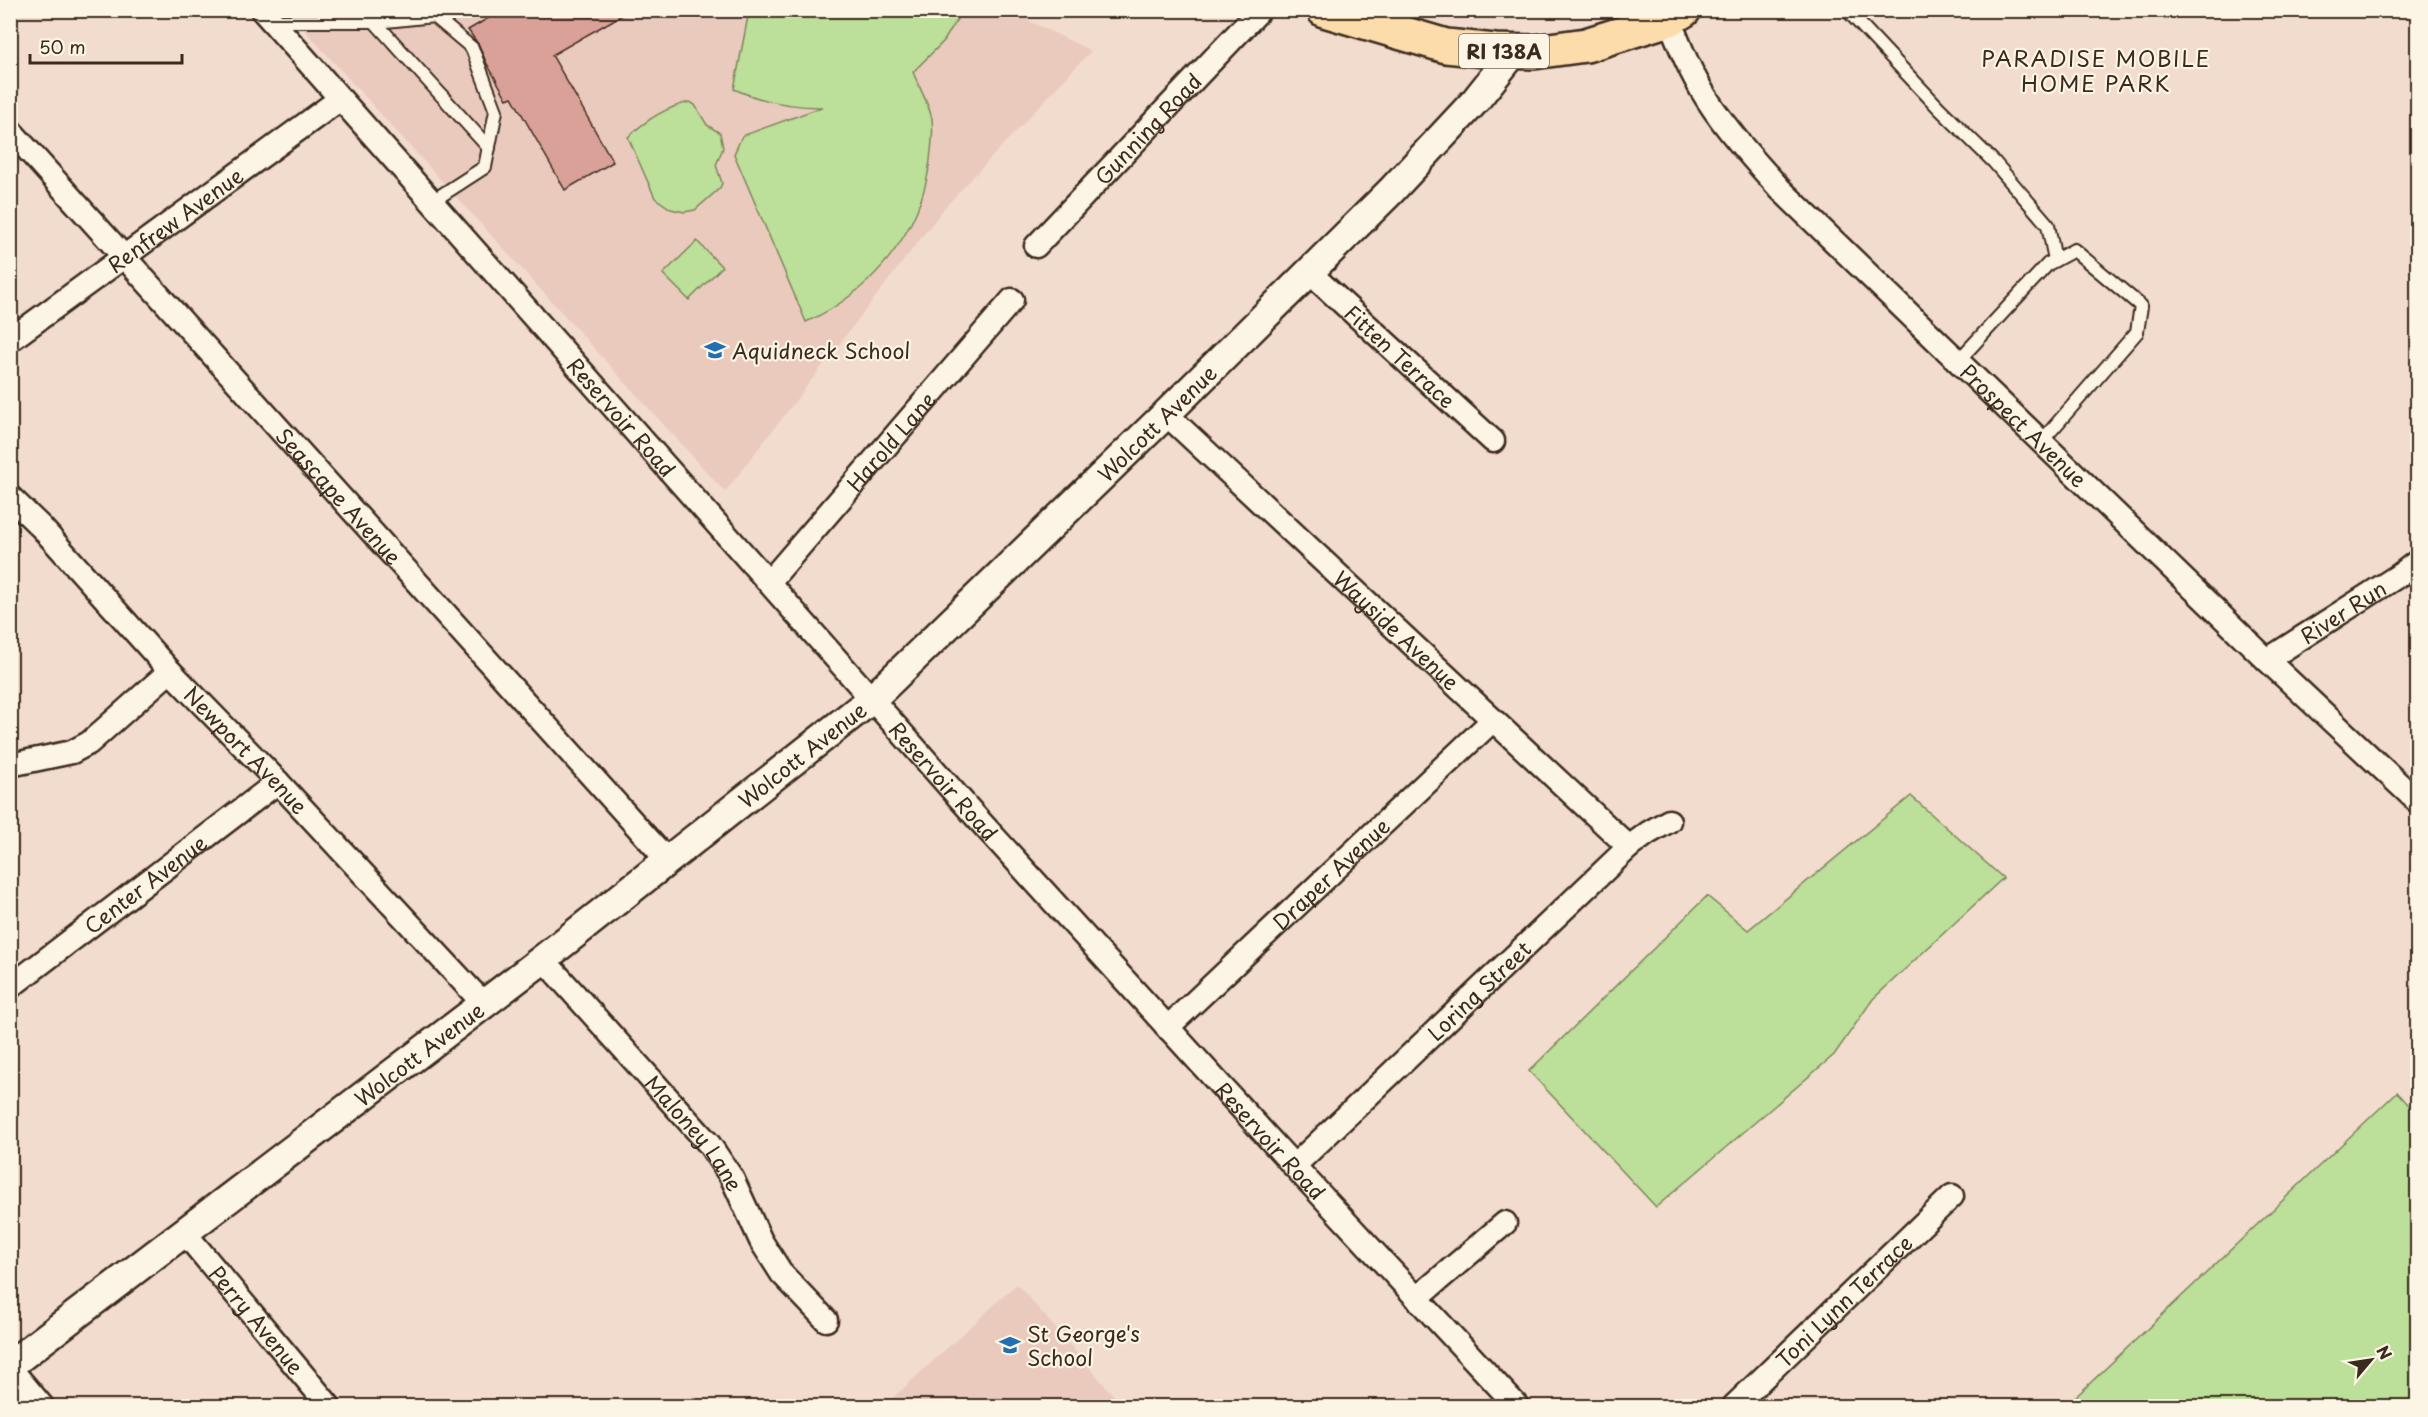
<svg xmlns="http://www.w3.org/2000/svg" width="2428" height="1417" viewBox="0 0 2428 1417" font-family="'Playpen Sans',sans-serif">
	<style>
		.built { fill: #ebcabe }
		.green { fill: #bcdf99; stroke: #7c845c; stroke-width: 1.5 }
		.building { fill: #daa198; stroke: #3b2a1e; stroke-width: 1.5 }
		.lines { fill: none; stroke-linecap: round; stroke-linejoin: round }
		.service-casing { stroke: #3b2a1e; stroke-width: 16 }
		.minor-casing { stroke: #3b2a1e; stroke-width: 27 }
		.tertiary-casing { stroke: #3b2a1e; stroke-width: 33 }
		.primary-casing { stroke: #3b2a1e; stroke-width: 38 }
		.service { stroke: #fcf5e5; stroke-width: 12 }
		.minor { stroke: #fcf5e5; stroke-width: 22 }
		.tertiary { stroke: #fcf5e5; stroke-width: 28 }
		.primary { stroke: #fddcac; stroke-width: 33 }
		.labels { text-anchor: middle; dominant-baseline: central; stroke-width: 4.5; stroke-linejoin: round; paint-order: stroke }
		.shield { fill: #fcf5e5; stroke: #75675a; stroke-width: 1.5 }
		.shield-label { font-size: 20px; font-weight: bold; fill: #3b2a1e }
		.street-label { font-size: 21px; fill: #3b2a1e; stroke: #fcf5e5 }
		.poi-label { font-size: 21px; fill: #3b2a1e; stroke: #fcf5e5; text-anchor: start }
		.neighbourhood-label { font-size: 22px; letter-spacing: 1.5px; fill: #3b2a1e; stroke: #fcf5e5 }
	</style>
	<rect width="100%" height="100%" fill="#f2dcce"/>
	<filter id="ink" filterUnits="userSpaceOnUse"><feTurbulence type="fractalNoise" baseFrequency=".0167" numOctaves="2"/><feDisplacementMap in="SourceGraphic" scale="12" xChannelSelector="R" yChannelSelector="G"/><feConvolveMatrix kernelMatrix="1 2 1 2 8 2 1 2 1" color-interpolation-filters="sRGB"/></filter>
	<g filter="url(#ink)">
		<g class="built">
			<polygon points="287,11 1009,11 1091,51 945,207 725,492"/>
			<polygon points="1017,1284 1123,1406 884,1406"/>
		</g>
		<g class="green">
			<path d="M749,11H962L944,41L913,72C919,87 929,104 932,119C934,133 931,148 930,161C921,233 871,293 806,322L734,154L742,136L822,107C791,107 763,102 734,89Z"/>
			<path d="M690,102L695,105L707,125L720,133L723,148L716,165L722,183L720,188L695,210L684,212L671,209L655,198L628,137C646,120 666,107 690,102Z"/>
			<polygon points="697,241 722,267 689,300 663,274"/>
			<polygon points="1911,796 2003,878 1873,999 1834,1055 1656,1207 1529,1071 1707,896 1748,930"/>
			<polygon points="2397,1092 2417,1114 2417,1406 2066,1406"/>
		</g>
		<polygon class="building" points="502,10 631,10 552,55 613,162 565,190 512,97 507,99 486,62 479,45 468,30"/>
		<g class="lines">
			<defs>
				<g id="service">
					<polyline points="1847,10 1939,108 1994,162 2048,225 2055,260"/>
					<polyline points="271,21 386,21 434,16 472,48 496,111 485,167 431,202"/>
					<polyline points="375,22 489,148"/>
					<polyline points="1958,361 2048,264 2074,250 2141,306 2137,332 2041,442"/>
				</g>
				<g id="minor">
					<path id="s1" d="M262,10L977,818L1294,1166L1517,1406"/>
					<path id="s2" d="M1669,19C1680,47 1691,74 1707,99C1728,132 1755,161 1781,190L2267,660L2418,802"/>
					<path id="s3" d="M10,130L668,861"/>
					<path id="s4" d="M1036,246L1260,10"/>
					<path id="s5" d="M1309,272L1493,441"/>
					<path id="s6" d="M10,340L340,99"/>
					<path id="s7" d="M1166,414L1629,847"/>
					<path id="s8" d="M10,497L41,527L170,671L278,782L483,1003"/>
					<path id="s9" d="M769,582L1012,300"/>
					<path id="s10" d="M2267,660L2401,574L2418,561"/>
					<polyline points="10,765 72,752 89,743 170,671"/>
					<path id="s11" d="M543,959L709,1144L732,1178L761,1241L782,1274L826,1320"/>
					<path id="s12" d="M10,987L278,782"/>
					<path id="s13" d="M1167,1028L1493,720"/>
					<path id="s14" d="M1294,1166L1629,847L1648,833L1669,821"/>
					<path id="s15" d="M184,1232L329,1406"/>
					<polyline points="1417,1298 1505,1223"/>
					<polyline points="10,1368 42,1406"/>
					<path id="s16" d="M1734,1406L1952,1196"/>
				</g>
				<g id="tertiary">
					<path id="s17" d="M10,1365L543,959L873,698L1166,414L1391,191L1475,101L1514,52"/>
				</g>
				<polyline id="primary" points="1324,10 1446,46 1495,51 1534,52 1586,45 1669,19 1684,10"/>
			</defs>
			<use href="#service" class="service-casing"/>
			<use href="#minor" class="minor-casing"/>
			<use href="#tertiary" class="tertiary-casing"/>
			<use href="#primary" class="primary-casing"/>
			<use href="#service" class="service"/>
			<use href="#minor" class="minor"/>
			<use href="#tertiary" class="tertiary"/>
			<use href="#primary" class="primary"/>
		</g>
	</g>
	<defs>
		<symbol id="school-bare" viewBox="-9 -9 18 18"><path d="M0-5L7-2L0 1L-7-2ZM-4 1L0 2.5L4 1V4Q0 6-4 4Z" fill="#1f6fb2" stroke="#fcf5e5" stroke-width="2.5" paint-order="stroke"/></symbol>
	</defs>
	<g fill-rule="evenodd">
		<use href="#school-bare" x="700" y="335" width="30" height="30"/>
		<use href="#school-bare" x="995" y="1330" width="30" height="30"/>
	</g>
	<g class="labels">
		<rect class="shield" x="1459" y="34" width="90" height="34" rx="4.5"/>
		<g class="shield-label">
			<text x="1504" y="51">RI 138A</text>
		</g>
		<g class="street-label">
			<text stroke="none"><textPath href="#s4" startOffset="162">Gunning Road</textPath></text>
			<text stroke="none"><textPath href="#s6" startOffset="204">Renfrew Avenue</textPath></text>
			<text stroke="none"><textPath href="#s5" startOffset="124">Fitten Terrace</textPath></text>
			<text stroke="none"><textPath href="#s1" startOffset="543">Reservoir Road</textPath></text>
			<text stroke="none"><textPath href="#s17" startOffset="1486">Wolcott Avenue</textPath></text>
			<text stroke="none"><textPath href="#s2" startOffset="544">Prospect Avenue</textPath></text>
			<text stroke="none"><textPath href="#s9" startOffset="186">Harold Lane</textPath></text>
			<text stroke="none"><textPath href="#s3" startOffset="492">Seascape Avenue</textPath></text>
			<text stroke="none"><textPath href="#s10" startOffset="90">River Run</textPath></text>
			<text stroke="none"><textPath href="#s7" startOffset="316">Wayside Avenue</textPath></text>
			<text stroke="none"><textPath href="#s8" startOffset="346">Newport Avenue</textPath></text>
			<text stroke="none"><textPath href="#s17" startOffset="1000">Wolcott Avenue</textPath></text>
			<text stroke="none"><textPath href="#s1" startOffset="1029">Reservoir Road</textPath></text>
			<text stroke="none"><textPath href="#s13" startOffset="225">Draper Avenue</textPath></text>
			<text stroke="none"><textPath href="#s12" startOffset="170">Center Avenue</textPath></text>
			<text stroke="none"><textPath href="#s14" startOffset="255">Loring Street</textPath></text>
			<text stroke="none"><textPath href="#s17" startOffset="514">Wolcott Avenue</textPath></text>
			<text stroke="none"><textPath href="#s11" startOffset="231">Maloney Lane</textPath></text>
			<text stroke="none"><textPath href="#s1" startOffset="1515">Reservoir Road</textPath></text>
			<text stroke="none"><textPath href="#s16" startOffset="152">Toni Lynn Terrace</textPath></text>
			<text stroke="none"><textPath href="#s15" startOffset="114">Perry Avenue</textPath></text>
		</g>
		<g class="poi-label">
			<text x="732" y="350">Aquidneck School</text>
			<text x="1027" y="1333">St George's<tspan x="1027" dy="24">School</tspan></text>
		</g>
		<g class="neighbourhood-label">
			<text x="2096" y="57">PARADISE MOBILE<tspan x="2096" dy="25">HOME PARK</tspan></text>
		</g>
	</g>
	<rect width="2428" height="1417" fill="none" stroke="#fcf5e5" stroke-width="36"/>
	<rect x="18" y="18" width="2392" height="1381" fill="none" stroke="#3b2a1e" stroke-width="2" filter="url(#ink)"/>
	<g transform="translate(2371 1360) rotate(61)" stroke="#fcf5e5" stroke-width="4.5" paint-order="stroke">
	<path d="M0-4.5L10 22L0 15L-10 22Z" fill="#3b2a1e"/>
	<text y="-9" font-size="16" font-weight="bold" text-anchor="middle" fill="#3b2a1e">N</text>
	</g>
	<path d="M30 54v9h152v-9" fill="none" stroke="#3b2a1e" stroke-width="3"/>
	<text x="39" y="54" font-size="18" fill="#3b2a1e" stroke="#fcf5e5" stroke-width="4.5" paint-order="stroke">50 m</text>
</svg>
